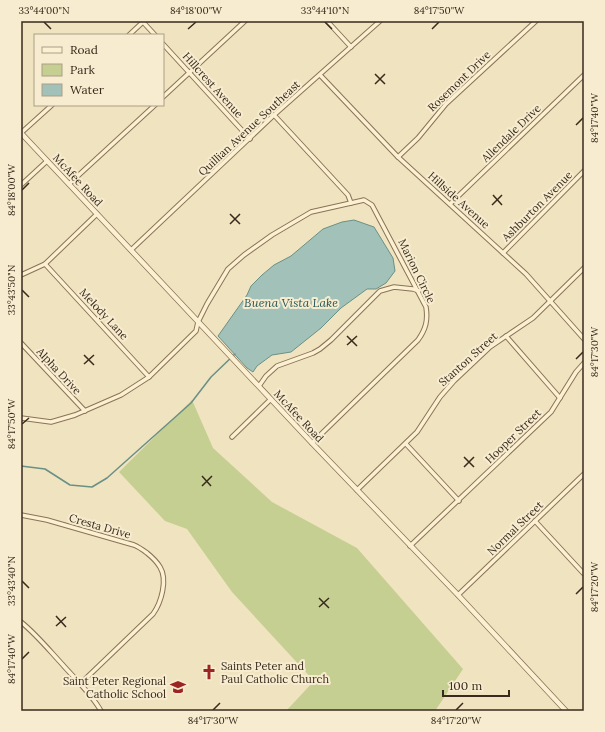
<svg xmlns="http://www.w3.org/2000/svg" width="605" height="732" viewBox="0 0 605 732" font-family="Lora,serif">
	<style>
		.green { fill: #c6cf92 }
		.water { fill: #a2c2b9; stroke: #699087 }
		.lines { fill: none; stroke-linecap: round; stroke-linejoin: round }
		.stream { stroke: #699087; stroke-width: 1.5 }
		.minor-casing { stroke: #8a7356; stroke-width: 5.5 }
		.tertiary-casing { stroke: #8a7356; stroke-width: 6 }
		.minor { stroke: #fbf0d2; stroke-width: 3.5 }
		.tertiary { stroke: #fbf0d2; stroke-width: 4.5 }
		.ticks { fill: none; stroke: #382a1c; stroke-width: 1.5 }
		.labels { text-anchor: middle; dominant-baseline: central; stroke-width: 4; stroke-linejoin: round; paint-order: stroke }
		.street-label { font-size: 11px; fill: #382a1c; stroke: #f7eccf }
		.poi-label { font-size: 11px; fill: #382a1c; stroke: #f7eccf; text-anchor: start }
		.water-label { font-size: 12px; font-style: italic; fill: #2a5957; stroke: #f7eccf }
		.neatline { fill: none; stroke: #382a1c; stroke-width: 1.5 }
		.ticks-label { font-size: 10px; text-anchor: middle; fill: #382a1c }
	</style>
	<rect width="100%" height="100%" fill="#f0e3bf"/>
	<polygon class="green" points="192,400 213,448 272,502 357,548 463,669 435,711 286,711 314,681 232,592 187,529 165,521 119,472"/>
	<polygon class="water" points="354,220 374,227 393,258 395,271 386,283 376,289 367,289 341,308 321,328 291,352 272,355 257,366 253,372 247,368 218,336 247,295 251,286 262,275 274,265 291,256 323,229 342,222"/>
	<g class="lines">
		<polyline class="stream" points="21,466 45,469 70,485 92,487 107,478 191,403 211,377 235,354"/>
		<defs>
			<g id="minor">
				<polyline points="327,21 351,47"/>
				<polyline points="143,22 155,35"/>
				<polyline points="129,35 144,21"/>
				<polyline points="163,44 250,139"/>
				<polyline points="320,75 398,157 526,274 584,339"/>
				<polyline points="163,97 245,21"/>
				<path d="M274,115L348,195L351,203L364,200L372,205L426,307C428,320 426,329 418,340L312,443"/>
				<polyline points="21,133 52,105"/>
				<polyline points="398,157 418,138 446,104 536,21"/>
				<polyline points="69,184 155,105"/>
				<polyline points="21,185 47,161"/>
				<polyline points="450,204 584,75"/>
				<polyline points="131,250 274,115 380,21"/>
				<polyline points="503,253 584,171"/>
				<polyline points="45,264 149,377"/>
				<polyline points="21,275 45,264 97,214"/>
				<polyline points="506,336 560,398"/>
				<polyline points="21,343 85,411"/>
				<polyline points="259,386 266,376 277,366 313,353 320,349 331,340 380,291 394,287 413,289 419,291"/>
				<polyline points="21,418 51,422 75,415 121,395 149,377 196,331 198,322 207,304 228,269 244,255 272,235 311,212 351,203"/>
				<polyline points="232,437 271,399"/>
				<polyline points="406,444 459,501"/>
				<polyline points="357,490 417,432 440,397 454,381 490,347 533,318 584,268"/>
				<path d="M21,515L47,520L134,545C139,547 143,550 147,553C152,557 157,562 160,567C168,580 161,603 153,614L80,684"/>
				<polyline points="535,521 584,574"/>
				<polyline points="410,546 551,412 576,372 584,363"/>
				<polyline points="458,595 584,474"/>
				<path d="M21,622C36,634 49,650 62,664C75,679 91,693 101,711"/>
			</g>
			<polyline id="tertiary" points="21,133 312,443 458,595 566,711"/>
		</defs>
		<use href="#minor" class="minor-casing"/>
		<use href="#tertiary" class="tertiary-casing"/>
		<use href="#minor" class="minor"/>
		<use href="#tertiary" class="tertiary"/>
	</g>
	<path class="ticks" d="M44,22L51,29M325,22L332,29M188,29L196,22M432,29L439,22M375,74L385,84M375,84L385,74M576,125L583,118M22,190L29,183M493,195L502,205M492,205L502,195M230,214L240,224M230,224L240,214M22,290L29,297M347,336L357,346M347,345L357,336M84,355L94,365M576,359L583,352M84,364L94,355M22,424L29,418M464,457L474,467M464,467L474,457M202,476L211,486M202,486L212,476M22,581L29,588M576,594L583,587M319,598L329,608M319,607L329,598M56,616L66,627M56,626L66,617M22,659L29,652M213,710L220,703M456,710L463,703"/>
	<defs>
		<symbol id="church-bare" viewBox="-9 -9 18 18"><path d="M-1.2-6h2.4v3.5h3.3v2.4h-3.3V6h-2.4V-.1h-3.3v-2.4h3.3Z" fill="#9c2523" stroke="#f7eccf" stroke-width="2.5" paint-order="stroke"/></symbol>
		<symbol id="school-bare" viewBox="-9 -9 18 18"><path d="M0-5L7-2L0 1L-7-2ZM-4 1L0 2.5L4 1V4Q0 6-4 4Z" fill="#9c2523" stroke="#f7eccf" stroke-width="2.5" paint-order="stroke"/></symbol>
	</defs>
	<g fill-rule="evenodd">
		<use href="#church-bare" x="198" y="661" width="22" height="22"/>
		<use href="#school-bare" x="167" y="676" width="22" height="22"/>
	</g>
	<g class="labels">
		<g class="street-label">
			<text transform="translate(459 81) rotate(-44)">Rosemont Drive</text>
			<text transform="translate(213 85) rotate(48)">Hillcrest Avenue</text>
			<text transform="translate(249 128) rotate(-43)">Quillian Avenue Southeast</text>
			<text transform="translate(511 133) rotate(-44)">Allendale Drive</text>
			<text transform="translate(78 180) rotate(47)">McAfee Road</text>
			<text transform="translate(459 200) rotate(42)">Hillside Avenue</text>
			<text transform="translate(537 206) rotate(-45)">Ashburton Avenue</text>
			<text transform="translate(417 271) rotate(64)">Marion Circle</text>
			<text transform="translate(104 314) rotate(47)">Melody Lane</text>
			<text transform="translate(468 359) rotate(-42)">Stanton Street</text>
			<text transform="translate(59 371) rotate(47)">Alpha Drive</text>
			<text transform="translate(299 416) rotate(47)">McAfee Road</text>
			<text transform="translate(513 436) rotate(-44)">Hooper Street</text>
			<text transform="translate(100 526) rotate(16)">Cresta Drive</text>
			<text transform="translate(515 528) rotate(-44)">Normal Street</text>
		</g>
		<g class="poi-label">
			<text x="221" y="666">Saints Peter and<tspan x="221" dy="13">Paul Catholic Church</tspan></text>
			<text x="166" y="681" text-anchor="end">Saint Peter Regional<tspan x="166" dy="13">Catholic School</tspan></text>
		</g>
		<g class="water-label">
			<text x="291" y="302">Buena Vista Lake</text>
		</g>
	</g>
	<rect width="605" height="732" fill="none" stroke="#f7eccf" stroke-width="44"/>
	<rect x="34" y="34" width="130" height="72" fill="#f7eccf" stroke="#ab9e87"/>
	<rect x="42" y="47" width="20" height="6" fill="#fbf0d2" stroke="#ab9e87"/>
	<text x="70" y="54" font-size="12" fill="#382a1c">Road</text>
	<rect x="42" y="64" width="20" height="12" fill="#c6cf92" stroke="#ab9e87"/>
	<text x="70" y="74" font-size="12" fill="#382a1c">Park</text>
	<rect x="42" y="84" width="20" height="12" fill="#a2c2b9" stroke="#ab9e87"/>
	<text x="70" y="94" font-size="12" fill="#382a1c">Water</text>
	<path d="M443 690v6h66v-6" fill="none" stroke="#382a1c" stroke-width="2"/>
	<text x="449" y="690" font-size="12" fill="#382a1c" stroke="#f7eccf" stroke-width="3" paint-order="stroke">100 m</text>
	<rect x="22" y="22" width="561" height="688" class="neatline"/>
	<g class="ticks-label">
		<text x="44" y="14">33°44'00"N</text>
		<text x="196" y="14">84°18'00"W</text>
		<text x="325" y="14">33°44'10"N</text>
		<text x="439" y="14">84°17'50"W</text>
		<text transform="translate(594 118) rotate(-90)" y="4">84°17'40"W</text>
		<text transform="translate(11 190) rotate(-90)" y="4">84°18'00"W</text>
		<text transform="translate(11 290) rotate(-90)" y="4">33°43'50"N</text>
		<text transform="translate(594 352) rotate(-90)" y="4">84°17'30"W</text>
		<text transform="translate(11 424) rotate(-90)" y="4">84°17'50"W</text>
		<text transform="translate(11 581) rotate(-90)" y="4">33°43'40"N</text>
		<text transform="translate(594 587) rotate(-90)" y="4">84°17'20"W</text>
		<text transform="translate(11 659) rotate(-90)" y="4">84°17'40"W</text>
		<text x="213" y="724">84°17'30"W</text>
		<text x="456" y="724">84°17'20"W</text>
	</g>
</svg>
